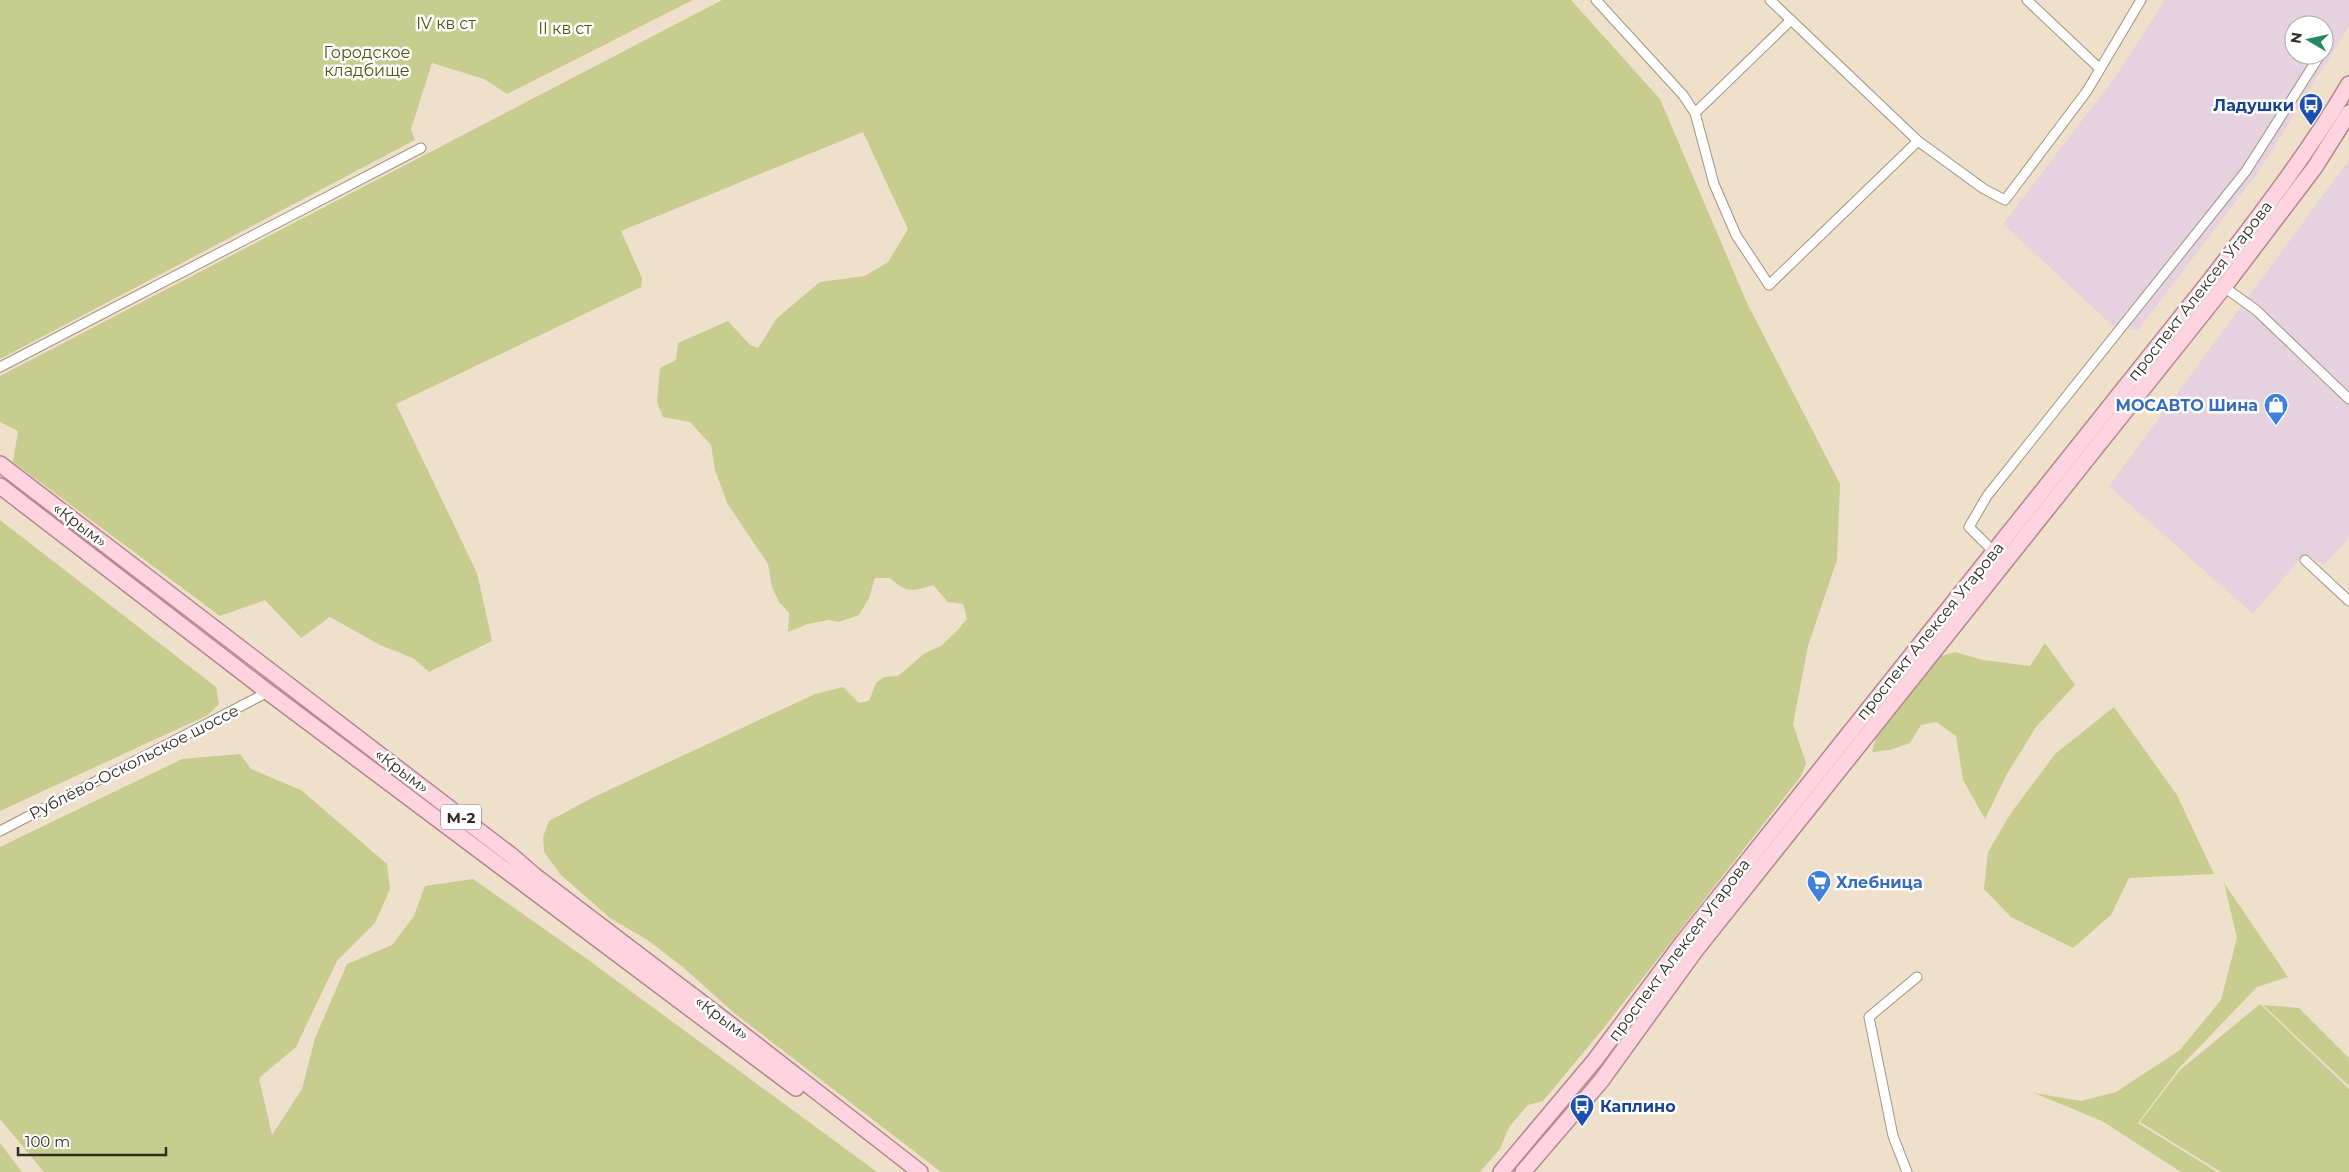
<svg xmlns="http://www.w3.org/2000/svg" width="2349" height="1172" viewBox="0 0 2349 1172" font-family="Montserrat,sans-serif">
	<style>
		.commercial { fill: #e6d1df; fill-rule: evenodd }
		.green { fill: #c7cd8e }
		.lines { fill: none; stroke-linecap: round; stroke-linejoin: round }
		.minor-casing { stroke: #a29480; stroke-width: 11 }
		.primary-casing { stroke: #b58790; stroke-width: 18 }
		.minor { stroke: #fff; stroke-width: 9 }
		.primary { stroke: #fdd4df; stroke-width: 15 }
		.labels { text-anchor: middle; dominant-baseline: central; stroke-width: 5; stroke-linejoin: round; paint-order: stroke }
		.shield { fill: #fff; stroke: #706c66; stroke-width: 1 }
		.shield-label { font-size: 15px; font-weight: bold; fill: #322d24 }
		.park-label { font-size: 16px; fill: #535609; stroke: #fff }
		.transit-label { font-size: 16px; font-weight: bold; fill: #164399; stroke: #fff; text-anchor: end }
		.street-label { font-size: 16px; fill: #322d24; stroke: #fff }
		.shop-label { font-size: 16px; font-weight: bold; fill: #366cbe; stroke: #fff; text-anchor: end }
	</style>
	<rect width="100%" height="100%" fill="#efe0cb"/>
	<g class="commercial">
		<path d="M2165,0H2349V26L2259,171L2138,330L2114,327L2003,224L2118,73ZM2294,25H2324V55H2294Z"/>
		<polygon points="2349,160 2349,538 2324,565 2305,553 2253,614 2109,486"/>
	</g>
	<g class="green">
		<polygon points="0,0 693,0 507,94 484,79 432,63 411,129 415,140 0,359"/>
		<path d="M722,0H1571L1660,99L1747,303L1840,484L1837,560L1808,646L1793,724L1806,763L1801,776L1602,1030L1543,1101L1528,1105L1509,1127L1500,1149L1480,1172H941L734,1013L684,968L649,941L610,918L561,875L544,852L543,837L549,821L594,797L815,694L843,687L859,703L869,701L876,683L884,677L898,676L925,653L941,646L957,631L967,619L963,604L948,602L933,585C912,591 908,594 890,578H875L869,598L859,615L839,622L829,620L808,624L788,632L789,613L779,602L772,587L768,564L727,503L715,470L711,445L690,422L663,417L657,402L660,368L676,360L678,343L728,321L750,345L758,348L777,318L820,282L865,276L888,262L908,229L863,132L621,231L642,278L641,287L396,404L477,573L492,641L429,672L413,658L380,645L330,617L301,638L265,600L220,616L13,462L18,431L0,422V376Z"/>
		<polygon points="0,520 216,687 219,704 208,715 0,811"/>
		<polygon points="2045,643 2075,685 2036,727 2007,774 1985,819 1963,780 1956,736 1936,722 1921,725 1910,743 1890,750 1872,752 1877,735 1941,656 1955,652 1983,660 2030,666"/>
		<polygon points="2114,707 2177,795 2214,874 2129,878 2111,915 2073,948 2011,917 1984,889 1988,852 2011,813 2055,754"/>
		<polygon points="240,754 251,769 301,790 387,864 390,889 375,923 337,961 296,1047 259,1078 272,1135 302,1089 315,1038 347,964 392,945 414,916 425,886 473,879 587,959 877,1172 44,1172 0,1119 0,847 182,759"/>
		<polygon points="2224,883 2288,977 2257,987 2180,1067 2138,1123 2217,1172 2181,1172 2102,1121 2034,1093 2081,1101 2116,1092 2180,1050 2221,1000 2237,938"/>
		<polygon points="2260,1004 2349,1089 2349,1172 2221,1172 2140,1122 2180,1070"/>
		<polygon points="2263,1005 2299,1008 2349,1058 2349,1086"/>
		<polygon points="0,1143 22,1172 0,1172"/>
	</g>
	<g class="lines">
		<defs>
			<g id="minor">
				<polyline points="1596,0 1683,95 1695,113 1714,184 1736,235 1769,285 1918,141"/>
				<polyline points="1770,0 1918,141 1984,189 2005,200 2087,91 2141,0"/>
				<polyline points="2027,0 2099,68"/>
				<polyline points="1695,113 1791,20"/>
				<polyline points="2224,287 2256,310 2349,399"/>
				<polyline points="0,367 421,148"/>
				<polyline points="1994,552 1969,527 1987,496 2246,171 2320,55"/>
				<polyline points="2305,560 2349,601"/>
				<polyline points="0,831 268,692"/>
				<polyline points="1907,1172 1893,1136 1869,1017 1917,977"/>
			</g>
			<g id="primary">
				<polyline points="0,464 512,856 535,876 727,1022 920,1172"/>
				<polyline points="0,486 268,692 796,1088"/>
				<path d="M1501,1172L1595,1060L1683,942L2212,278C2260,215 2309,152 2349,84"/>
				<polyline points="1523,1172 1601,1081 1695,951 2224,287 2315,167 2349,113"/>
			</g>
		</defs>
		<use href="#minor" class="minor-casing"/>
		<use href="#primary" class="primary-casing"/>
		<use href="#minor" class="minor"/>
		<use href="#primary" class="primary"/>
	</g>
	<defs>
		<symbol id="bus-pin" viewBox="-11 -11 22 30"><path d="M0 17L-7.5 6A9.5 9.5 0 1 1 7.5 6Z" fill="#1a4fb4" stroke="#fff"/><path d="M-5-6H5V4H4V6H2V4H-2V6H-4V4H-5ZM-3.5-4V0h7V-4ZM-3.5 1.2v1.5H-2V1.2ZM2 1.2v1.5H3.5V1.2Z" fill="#fff"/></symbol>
		<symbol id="shop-pin" viewBox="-11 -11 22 30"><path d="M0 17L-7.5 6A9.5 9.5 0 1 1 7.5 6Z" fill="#3f7fe0" stroke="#fff"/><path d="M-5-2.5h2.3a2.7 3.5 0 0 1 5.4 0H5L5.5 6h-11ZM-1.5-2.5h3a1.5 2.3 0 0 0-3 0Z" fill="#fff"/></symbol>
		<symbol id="supermarket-pin" viewBox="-11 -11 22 30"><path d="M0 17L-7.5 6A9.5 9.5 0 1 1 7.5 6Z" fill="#3f7fe0" stroke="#fff"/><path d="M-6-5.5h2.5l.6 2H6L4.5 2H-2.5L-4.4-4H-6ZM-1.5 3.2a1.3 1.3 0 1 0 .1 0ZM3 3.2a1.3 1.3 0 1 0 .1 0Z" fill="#fff"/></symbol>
	</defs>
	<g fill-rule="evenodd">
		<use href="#bus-pin" x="2297" y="91" width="28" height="38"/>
		<use href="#shop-pin" x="2262" y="391" width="28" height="38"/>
		<use href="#supermarket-pin" x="1805" y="868" width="28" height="38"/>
		<use href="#bus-pin" x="1568" y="1092" width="28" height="38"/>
	</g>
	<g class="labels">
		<rect class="shield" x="441" y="804.5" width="40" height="25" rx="4"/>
		<g class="shield-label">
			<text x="461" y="817">М-2</text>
		</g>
		<g class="park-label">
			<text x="446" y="23">IV кв ст</text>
			<text x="565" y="28">II кв ст</text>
			<text x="367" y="52">Городское<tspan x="367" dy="18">кладбище</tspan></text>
		</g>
		<g class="transit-label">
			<text x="2294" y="105">Ладушки</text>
			<text x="1600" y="1106" text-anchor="start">Каплино</text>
		</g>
		<g class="street-label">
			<text transform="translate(2200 291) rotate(-52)">проспект Алексея Угарова</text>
			<text transform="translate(80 525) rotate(37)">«Крым»</text>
			<text transform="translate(1930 631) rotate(-51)">проспект Алексея Угарова</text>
			<text transform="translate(134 762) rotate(-27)">Рублёво-Оскольское шоссе</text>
			<text transform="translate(402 771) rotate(37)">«Крым»</text>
			<text transform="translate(1679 950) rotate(-53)">проспект Алексея Угарова</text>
			<text transform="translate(722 1018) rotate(37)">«Крым»</text>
		</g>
		<g class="shop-label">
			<text x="2258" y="405">МОСАВТО Шина</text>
			<text x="1836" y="882" text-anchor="start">Хлебница</text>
		</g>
	</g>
	<g transform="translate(2309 40) rotate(279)"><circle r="24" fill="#ffffff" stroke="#adaba7"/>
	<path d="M0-4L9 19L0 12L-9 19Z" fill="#278862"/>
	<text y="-8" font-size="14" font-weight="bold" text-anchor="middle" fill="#322d24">N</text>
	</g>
	<path d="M18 1147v8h148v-8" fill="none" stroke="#322d24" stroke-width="2.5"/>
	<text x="25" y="1147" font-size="15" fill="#322d24" stroke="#ffffff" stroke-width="4" paint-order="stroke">100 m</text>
</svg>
